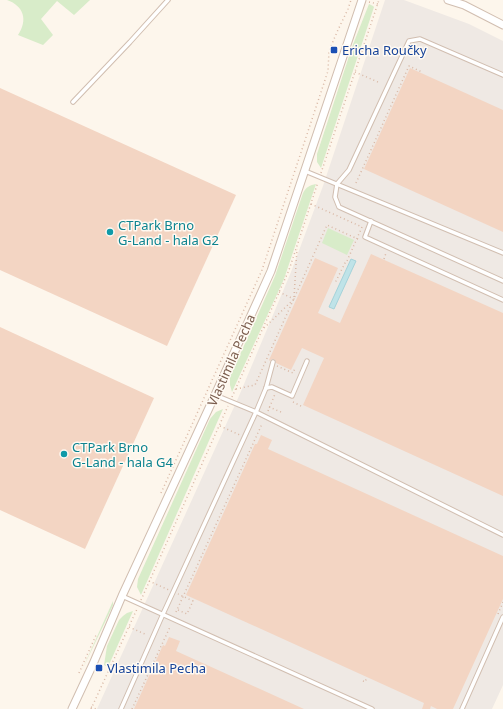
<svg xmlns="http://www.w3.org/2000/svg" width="503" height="709" viewBox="0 0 503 709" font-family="'Noto Sans',sans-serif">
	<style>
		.industrial { fill: #efe9e4 }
		.green { fill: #d8ecc9 }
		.water { fill: #bfe3e8; stroke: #a5d3da }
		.building { fill: #f3d5c3 }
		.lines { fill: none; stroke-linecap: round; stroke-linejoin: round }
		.service-casing { stroke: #d1beb0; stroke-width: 5.5 }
		.minor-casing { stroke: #d1beb0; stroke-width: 9 }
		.path { stroke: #d9b8a5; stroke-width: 1.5; stroke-dasharray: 1 3; stroke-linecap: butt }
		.service { stroke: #fff; stroke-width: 3.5 }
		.minor { stroke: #fff; stroke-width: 7 }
		.transit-dot { fill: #1a4fb4; stroke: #fffaf3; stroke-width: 1.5 }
		.culture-dot { fill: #0f9aa8; stroke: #fffaf3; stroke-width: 1.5 }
		.labels { text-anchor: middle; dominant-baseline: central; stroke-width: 3; stroke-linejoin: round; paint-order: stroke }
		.transit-label { font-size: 13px; fill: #164399; stroke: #fffaf3; text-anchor: start }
		.culture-label { font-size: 13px; fill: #0d838f; stroke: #fffaf3; text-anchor: start }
		.street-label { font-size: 13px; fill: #7a5c4d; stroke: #fffaf3 }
	</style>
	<rect width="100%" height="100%" fill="#fdf6ec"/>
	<polygon class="industrial" points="385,0 404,0 469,24 503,41 503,685 492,709 97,709 239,396 291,272 323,186"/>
	<g class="green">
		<path d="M7,0H90L74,15L57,1L41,19L53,35L43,45L18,35C28,20 24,6 7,0Z"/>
		<polygon points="369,4 373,6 374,7 321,168 317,162 317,154 352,47"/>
		<path d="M316,184L284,279L232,392L230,385V377L275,276L303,193C306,187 310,185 316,184Z"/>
		<polygon points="328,228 354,240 347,255 322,243"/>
		<polygon points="223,409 141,595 137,587 138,579 210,419 216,412"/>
		<polygon points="113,601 113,605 107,618 82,670"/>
		<polygon points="133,611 108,667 104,665 107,646 119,620 123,616 127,613"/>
	</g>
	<polygon class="water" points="351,259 356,261 334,309 329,307"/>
	<g class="building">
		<polygon points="410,68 503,110 503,232 364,169"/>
		<polygon points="0,88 236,195 167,346 0,270"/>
		<polygon points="371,254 503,313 503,496 303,405 324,358 302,348 291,370 276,363 276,361 274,359 272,359 270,361 269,360 315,258 338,268 318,313 340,323"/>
		<polygon points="0,327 154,398 85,549 0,510"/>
		<polygon points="261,435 272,440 268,449 503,556 503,599 453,709 437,709 431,706 430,709 422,709 424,703 186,595 255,444 257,444"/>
		<polygon points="169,637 180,641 176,651 304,709 134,709 163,645 165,646"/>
	</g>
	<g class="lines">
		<defs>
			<g id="service">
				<polyline points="503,75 420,39 409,41 349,170 337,184 335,197 339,207 503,281"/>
				<polyline points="73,102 130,42 168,0"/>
				<polyline points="305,171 503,253"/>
				<polyline points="371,221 365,237 503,300"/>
				<polyline points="266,388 272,387 292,396 307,361"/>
				<polyline points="215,395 256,412 503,535"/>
				<polyline points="122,596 372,709"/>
				<polyline points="121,709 163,614 256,412 266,388 273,362"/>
				<polyline points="462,709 503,617"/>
			</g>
			<g id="minor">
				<polyline points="448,0 464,5 503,25"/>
				<polyline points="72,709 93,664 122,596 215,395 271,271 362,0"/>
			</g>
		</defs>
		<use href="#service" class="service-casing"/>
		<use href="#minor" class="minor-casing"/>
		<g class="path">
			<polyline points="369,2 378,4"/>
			<polyline points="355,72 378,82"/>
			<polyline points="321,173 379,0"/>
			<polyline points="356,183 409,66 422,72"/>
			<polyline points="311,204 362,227 347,261 346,261 335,283"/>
			<polyline points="384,259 386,253"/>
			<polyline points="279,292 296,300"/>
			<polyline points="294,297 297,249"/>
			<polyline points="264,328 293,300"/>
			<polyline points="277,366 293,373 295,368"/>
			<polyline points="236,389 255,385 327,225 360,240"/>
			<polyline points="232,397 289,270 318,182"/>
			<polyline points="293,402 301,406"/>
			<polyline points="269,407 281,412"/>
			<polyline points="268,411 275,394"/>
			<polyline points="220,426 240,435"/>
			<polyline points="161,493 262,270 328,71 329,51 337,32 348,9 351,0"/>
			<polyline points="149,581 169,590"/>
			<polyline points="141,600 228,406"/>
			<polyline points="178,610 187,614 193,601 178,594"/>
			<polyline points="176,612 262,424"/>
			<polyline points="498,614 503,602"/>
			<polyline points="129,627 147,635"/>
			<polyline points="79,673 97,633"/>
			<polyline points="363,681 365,682 367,677"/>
			<polyline points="91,707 96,709"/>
			<polyline points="91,709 137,609"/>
			<polyline points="132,709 170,627"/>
		</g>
		<use href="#service" class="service"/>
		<use href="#minor" class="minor"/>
	</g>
	<g class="transit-dot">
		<rect x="330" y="46" width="8" height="8" rx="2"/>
		<rect x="95" y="664" width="8" height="8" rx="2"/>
	</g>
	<g class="culture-dot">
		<circle cx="110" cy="232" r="4"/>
		<circle cx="64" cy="454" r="4"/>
	</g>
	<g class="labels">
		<g class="transit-label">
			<text x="342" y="50">Ericha Roučky</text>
			<text x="107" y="668">Vlastimila Pecha</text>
		</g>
		<g class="culture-label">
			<text x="118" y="225">CTPark Brno<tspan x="118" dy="15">G-Land - hala G2</tspan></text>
			<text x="72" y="447">CTPark Brno<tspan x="72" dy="15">G-Land - hala G4</tspan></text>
		</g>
		<g class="street-label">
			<text transform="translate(231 360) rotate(-66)">Vlastimila Pecha</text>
		</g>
	</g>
</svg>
